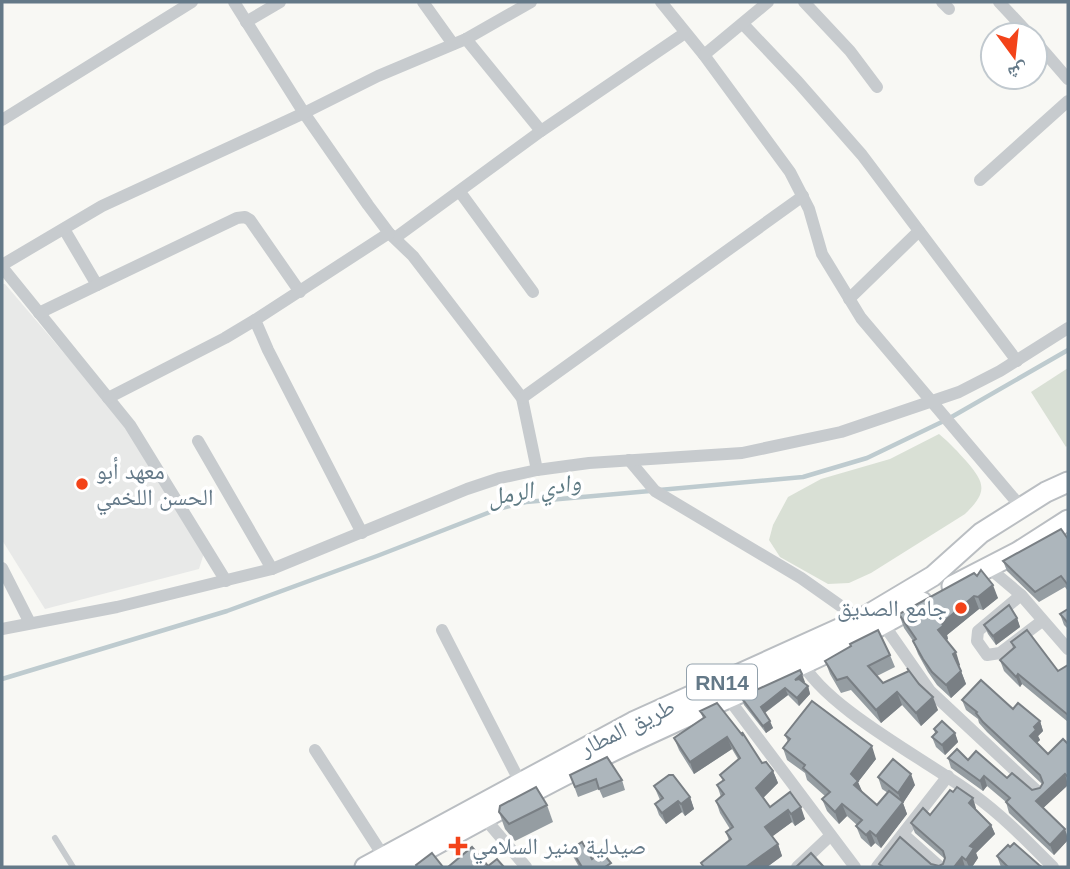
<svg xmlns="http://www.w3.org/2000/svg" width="1070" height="869" viewBox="0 0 1070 869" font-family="Helvetica,'Noto Naskh Arabic',sans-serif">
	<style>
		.built { fill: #e8e9e8 }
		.green { fill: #d9e0d5 }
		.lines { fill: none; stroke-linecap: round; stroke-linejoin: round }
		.stream { stroke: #becbcf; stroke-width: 4.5 }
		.primary-casing { stroke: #babec2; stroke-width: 23 }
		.lane { stroke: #c7cbce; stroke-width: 6 }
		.street { stroke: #c7cbce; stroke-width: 12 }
		.primary { stroke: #fff; stroke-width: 19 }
		.wall { fill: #959da2 }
		.shaded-wall { fill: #797f84 }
		.building { fill: #adb6bc; stroke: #797f84; stroke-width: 2 }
		.poi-dot { fill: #f34319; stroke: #fff; stroke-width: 2.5 }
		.labels { text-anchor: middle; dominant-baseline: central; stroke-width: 7; stroke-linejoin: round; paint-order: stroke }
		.shield { fill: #fff; stroke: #92a1ac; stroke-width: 2 }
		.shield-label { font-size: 21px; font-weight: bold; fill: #647988 }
		.poi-label { font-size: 23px; fill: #647988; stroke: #fff; text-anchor: start }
		.street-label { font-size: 23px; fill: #647988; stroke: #fff }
		.water-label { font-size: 24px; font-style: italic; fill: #5f7b84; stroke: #fff }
	</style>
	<rect width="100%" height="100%" fill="#f8f8f4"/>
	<polygon class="built" points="2,284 5,284 127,427 204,553 199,569 45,609 2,540"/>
	<g class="green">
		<polygon points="1068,368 1068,445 1066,447 1031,392"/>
		<path d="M939,434C950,443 958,452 967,462C987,485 986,493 965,514L871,573L849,583L828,584L780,557L769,540L773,525L788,497L821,479L890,459Z"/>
	</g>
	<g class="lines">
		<g class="stream">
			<polyline points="659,490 803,477 867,458 948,419 1068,350"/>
			<polyline points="2,679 227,611 377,556 498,509 526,502 650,491"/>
		</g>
		<defs>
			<g id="primary">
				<polyline points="952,586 1018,552 1068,520"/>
				<polyline points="365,867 633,722 861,619 933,576 981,533 1046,492 1068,482"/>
				<path d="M395,867C462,830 528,793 597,759C705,705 818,664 922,602"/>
			</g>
		</defs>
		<use href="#primary" class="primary-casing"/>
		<polyline class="lane" points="55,838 73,867"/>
		<g class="street">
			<polyline points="234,2 304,113 368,205 389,233 413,256 522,398 537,470"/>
			<polyline points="423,2 453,44"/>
			<polyline points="661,2 704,55 790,172 809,209 822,254 861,318 1021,507"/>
			<polyline points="804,2 850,51 877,87"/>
			<polyline points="942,2 949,9"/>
			<polyline points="999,2 1030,35"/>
			<polyline points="246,22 280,2"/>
			<polyline points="743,24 798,82 862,155 1017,361"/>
			<polyline points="466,39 541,131 685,33"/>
			<polyline points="1035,41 1068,79"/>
			<polyline points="704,55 768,2"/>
			<polyline points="2,120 192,2"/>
			<polyline points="980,180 1068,101"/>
			<polyline points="460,192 533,292"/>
			<polyline points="64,229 97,285 237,218 245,217 250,220 300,292"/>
			<polyline points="395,238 541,131"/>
			<polyline points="2,265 102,206 304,113 378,76 466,39 531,2"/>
			<polyline points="2,267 130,425 226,581"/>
			<polyline points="849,299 919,231"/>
			<polyline points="39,313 97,285"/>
			<polyline points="108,398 225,338 255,320"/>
			<polyline points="522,398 803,196"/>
			<polyline points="198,441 272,569"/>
			<polyline points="629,460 655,491 801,578 862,621"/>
			<polyline points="362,533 268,350 255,320 389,233"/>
			<polyline points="2,568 30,623"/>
			<polyline points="989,568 1021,595 1068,649"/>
			<polyline points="1021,595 978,631 977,641 987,655 1000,653 1042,621"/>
			<polyline points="884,625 930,691 1038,792"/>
			<polyline points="2,629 117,607 272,569 467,489 500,478 537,470 589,463 742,453 841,432 959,392 1000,371 1068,328"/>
			<polyline points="442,630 520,782"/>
			<path d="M801,660C823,707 930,762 974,795C1003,816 1028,842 1053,867"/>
			<polyline points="725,694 855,867"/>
			<polyline points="315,750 384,857"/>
			<polyline points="481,814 526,867"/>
			<polyline points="903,834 940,867"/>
			<polyline points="797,867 830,836"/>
			<polyline points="877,867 948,776"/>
		</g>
		<use href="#primary" class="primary"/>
	</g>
	<g class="wall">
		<polygon points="1068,539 1068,591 1065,587 1039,602 1007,571 1003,561"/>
		<polygon points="974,573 998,598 983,610 979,609 947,635 948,639 946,640 960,665 959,666 966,684 951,698 937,685 928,672 918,654 913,641 904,628 899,614"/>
		<polygon points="1068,609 1068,629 1064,625 1060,614"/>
		<polygon points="1017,618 1020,627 996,645 988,634 984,625"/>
		<polygon points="1011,642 1058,671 1068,665 1068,722 1022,684 1020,687 1004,671 1000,660 1013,648"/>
		<polygon points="890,655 895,667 877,676 883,683 938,710 921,726 902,705 881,723 851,690 841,693 830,674 825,661"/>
		<polygon points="805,682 804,683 808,686 810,694 799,706 788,695 765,713 773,728 766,733 744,705 741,697"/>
		<polygon points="962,700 1013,709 1040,721 1043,731 1038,736 1040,740 1037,743 1048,754 1068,744 1068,785 1043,808 1065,829 1068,838 1068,840 1054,855 1009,813 1006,802 987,786 983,791 951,768 948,758 968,760 1032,790 1040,788 1042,784 987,732 979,723 978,719 966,710"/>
		<polygon points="700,711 773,771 778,783 763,798 770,807 790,792 805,819 795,826 792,822 772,836 778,844 782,856 767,867 703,867 701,863 729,841 726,832 730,829 720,813 716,801 721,797 717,785 723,781 720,775 738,759 732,749 694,774 679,750 674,738 703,718"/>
		<polygon points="934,729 955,733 958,742 945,755 936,747 932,737 935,733"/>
		<polygon points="785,735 876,759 858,782 862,793 877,805 888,793 882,789 878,777 915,785 903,803 907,814 881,848 875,843 871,847 861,838 856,826 857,825 847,816 839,824 827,811 822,799 825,796 807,780 805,773 787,760 783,748 788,742"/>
		<polygon points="570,775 622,780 625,790 603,798 599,789 578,797"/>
		<polygon points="654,786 690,797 694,809 685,816 682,812 666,824 659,815 655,804 660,800"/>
		<polygon points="547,805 553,822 515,841 505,829 499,812"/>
		<polygon points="976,808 975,809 991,825 995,834 976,853 978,858 972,867 880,867 879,864 931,864 939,866 943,864 945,859 915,833 911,823 930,815"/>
		<polygon points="571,849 592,859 612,867 579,867 574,858"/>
		<polygon points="997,856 1042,867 1001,867"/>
	</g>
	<g class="shaded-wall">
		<polygon points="993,585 998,598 983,610 978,597"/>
		<polygon points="974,596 979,609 947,635 948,639 943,643 938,630 942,623"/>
		<polygon points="1017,618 1020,627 996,645 993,636"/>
		<polygon points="956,652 960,665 957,667 953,654"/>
		<polygon points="961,671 966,684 951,698 946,685"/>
		<polygon points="802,674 805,682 798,687 795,680"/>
		<polygon points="1018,674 1022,684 1020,687 1016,677"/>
		<polygon points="808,686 810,694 799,706 797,698"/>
		<polygon points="785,688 788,695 763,714 761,707"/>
		<polygon points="897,692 902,705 881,723 876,710"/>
		<polygon points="933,697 938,710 921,726 916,713"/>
		<polygon points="770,721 773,728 766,733 763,726"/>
		<polygon points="1040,721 1043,731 1038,736 1040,740 1033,746 1030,736 1034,727"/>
		<polygon points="955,733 958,742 945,755 942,745"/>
		<polygon points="727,737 732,749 694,774 690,762"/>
		<polygon points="872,746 876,759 858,782 863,793 854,785 851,774"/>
		<polygon points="773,771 778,783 761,800 756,788"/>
		<polygon points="911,774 915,785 903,803 907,814 881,848 876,836 902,804 898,793"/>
		<polygon points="1065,774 1068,785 1040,811 1036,801"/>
		<polygon points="984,776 987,786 983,791 980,781"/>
		<polygon points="690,797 694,809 685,816 681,804"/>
		<polygon points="973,798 976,808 973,812 969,803"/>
		<polygon points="678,801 682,812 666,824 662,813"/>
		<polygon points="842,804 847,816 839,824 835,812"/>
		<polygon points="801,807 805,819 795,826 791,814"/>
		<polygon points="788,810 792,822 769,839 765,827"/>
		<polygon points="991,825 995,834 976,853 978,858 972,867 969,867 966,860 970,846"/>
		<polygon points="1065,829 1068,840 1054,855 1050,845"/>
		<polygon points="870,831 875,843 871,847 866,835"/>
		<polygon points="778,844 782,856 767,867 746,867"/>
		<polygon points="962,857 965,867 954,867"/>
	</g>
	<g class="building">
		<polygon points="1061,529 1068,539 1068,585 1061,576 1035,592 1003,561"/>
		<polygon points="981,570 993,585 978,597 974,596 942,623 943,626 938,630 956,652 953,654 961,671 946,685 932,672 923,659 913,641 916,639 899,614 974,573 977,576"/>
		<polygon points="1009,605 1017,618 993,636 984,625"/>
		<polygon points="1068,609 1068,623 1060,614"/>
		<polygon points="878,630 890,655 868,666 883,683 909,671 907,668 919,684 933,697 916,713 897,692 876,710 847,677 837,680 825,661 851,646 850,644"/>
		<polygon points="1027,630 1058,671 1068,665 1068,715 1018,674 1016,677 1000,660 1015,647 1011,642"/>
		<polygon points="800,670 802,674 795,680 799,679 808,686 797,698 785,688 761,707 770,721 763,726 741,697"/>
		<polygon points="981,680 1013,709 1018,703 1040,721 1034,727 1036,730 1030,736 1048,754 1063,739 1068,744 1068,777 1065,774 1036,801 1065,829 1050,845 1006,802 1010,798 984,776 980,781 948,758 957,749 968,760 976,751 1007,778 1012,773 1032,790 1040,788 1043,783 1040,775 983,722 976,713 977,712 962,700"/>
		<polygon points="812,701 872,746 851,774 858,781 854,785 877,805 889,791 903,802 876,836 870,831 866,835 856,826 862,820 842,804 835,812 822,799 830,792 803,768 805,765 783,748 790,739 785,735"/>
		<polygon points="717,703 743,736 742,732 762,763 766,762 773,771 756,788 770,807 790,792 801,807 791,814 788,810 765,827 778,844 746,867 704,867 701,863 731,839 726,832 733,827 716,801 724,794 717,785 724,780 720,775 740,758 727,737 690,762 674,738 705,717 700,711"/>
		<polygon points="942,721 955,733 942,745 932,737 937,732 934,729"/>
		<polygon points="607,757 622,780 599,789 596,779 575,787 570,775"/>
		<polygon points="893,759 911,774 898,793 878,777"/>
		<polygon points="669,775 673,775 690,797 681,804 678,801 662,813 655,804 663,798 654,786"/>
		<polygon points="536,787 547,805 509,824 499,812 500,806"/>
		<polygon points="957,787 973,798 969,803 991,825 970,846 974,848 966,860 962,857 954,867 881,867 882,866 879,864 900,837 931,864 939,866 943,864 945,858 943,851 911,823 923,808 930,815 950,790 953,792"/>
		<polygon points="582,842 592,859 602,852 611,863 605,867 582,867 571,849"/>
		<polygon points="1014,843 1039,865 1042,867 1008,867 997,856 1008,845 1010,847"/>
		<polygon points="472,847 488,866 497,859 504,867 448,867"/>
		<polygon points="432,853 443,867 417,867 416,865"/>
		<polygon points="811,853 823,866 822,867 796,867"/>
	</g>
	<g class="poi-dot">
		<circle cx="82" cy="484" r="7"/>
		<circle cx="961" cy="608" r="7"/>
		<path d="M454.5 835.5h7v7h7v7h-7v7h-7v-7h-7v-7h7z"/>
	</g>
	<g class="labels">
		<rect class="shield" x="687" y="664.5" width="70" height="35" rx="5"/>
		<g class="shield-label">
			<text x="722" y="682">RN14</text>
		</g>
		<g class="poi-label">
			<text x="96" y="471">معهد أبو<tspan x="96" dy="26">الحسن اللخمي</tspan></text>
			<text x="947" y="608" text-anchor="end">جامع الصديق</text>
			<text x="472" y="846">صيدلية منير السلامي</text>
		</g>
		<g class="street-label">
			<text transform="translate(627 727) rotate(-26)">طريق المطار</text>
		</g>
		<g class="water-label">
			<text transform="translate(534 489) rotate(-10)">وادي الرمل</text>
		</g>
	</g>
	<rect width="1070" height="869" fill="none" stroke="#647988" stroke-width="7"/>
	<g transform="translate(1014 56) rotate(165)"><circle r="33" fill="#ffffff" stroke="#c1c9cf" stroke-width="2"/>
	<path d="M0-5L12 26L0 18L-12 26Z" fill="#f34319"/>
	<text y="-10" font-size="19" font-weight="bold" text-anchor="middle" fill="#647988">ش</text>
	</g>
</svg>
